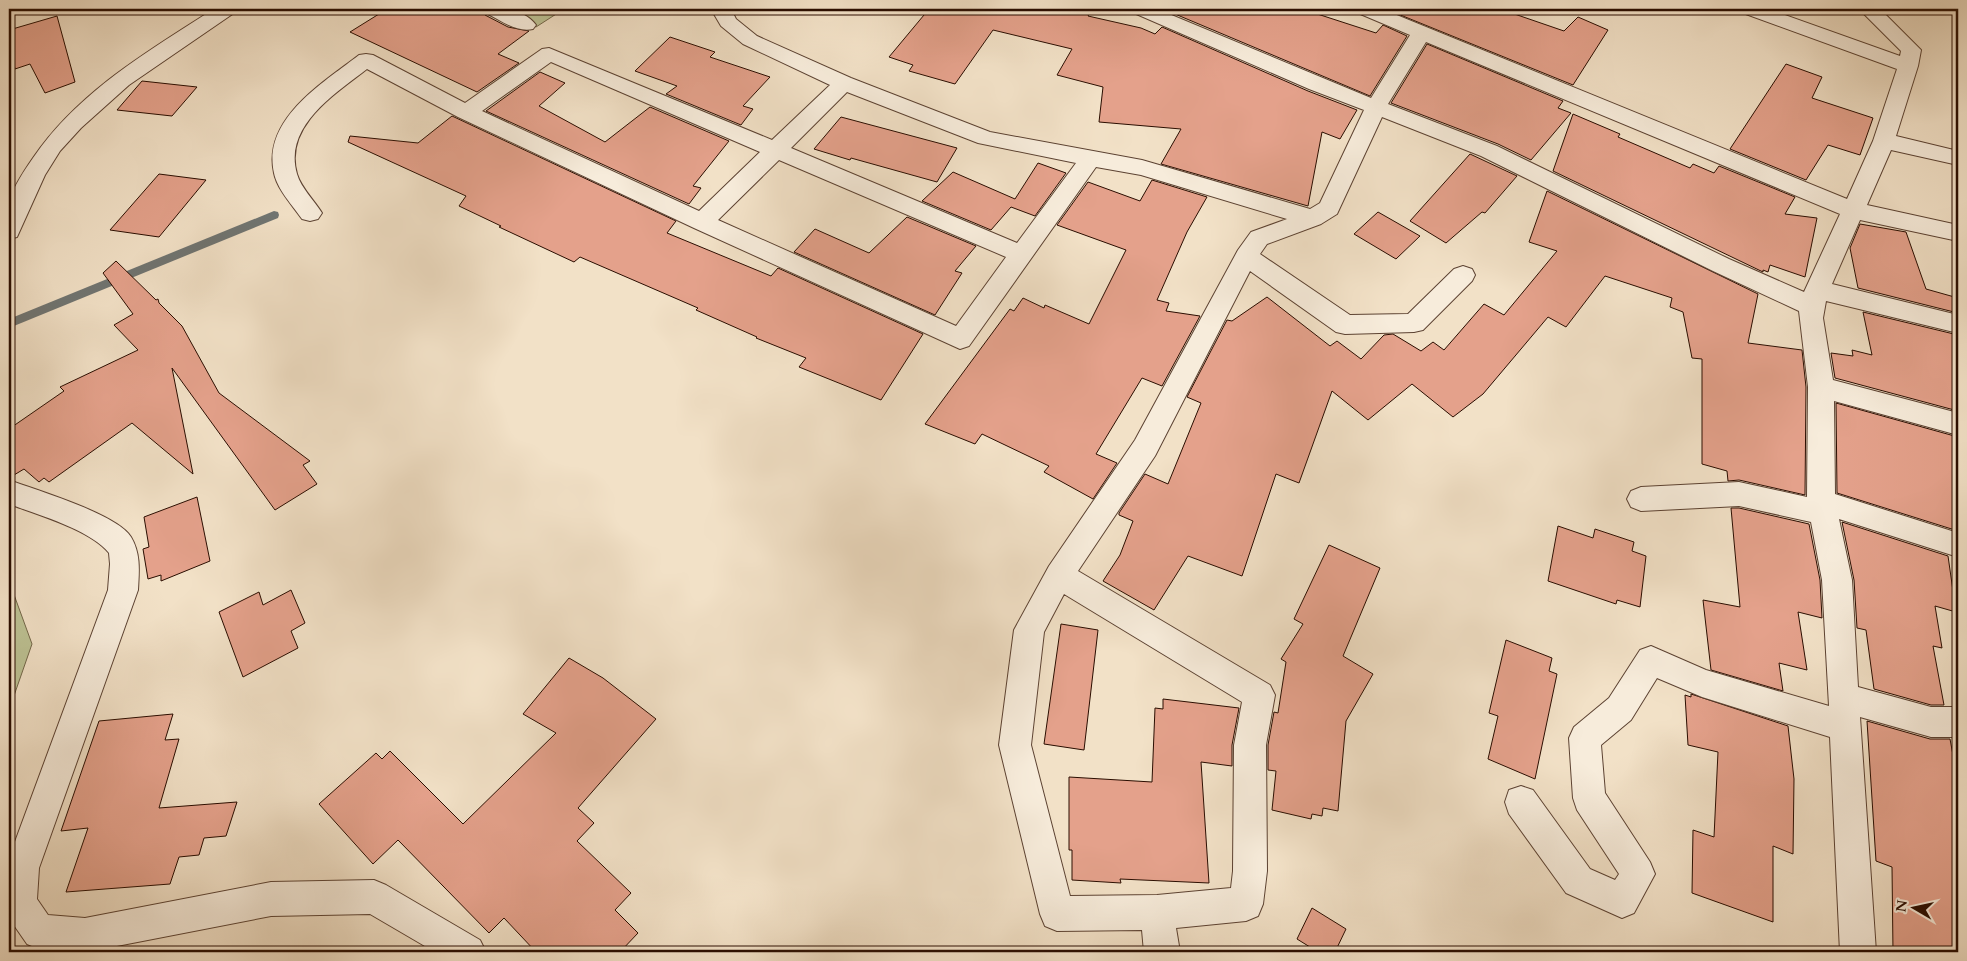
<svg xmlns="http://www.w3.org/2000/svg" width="1967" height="961" viewBox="0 0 1967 961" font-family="Cardo,serif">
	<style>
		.green { fill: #bdc294; stroke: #74684a }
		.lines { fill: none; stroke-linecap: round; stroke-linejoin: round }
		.stream { fill: #707572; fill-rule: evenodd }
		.building { fill: #e4a18b; stroke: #2a0d00 }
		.minor-casing { stroke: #5c4232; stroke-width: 2 }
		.minor { fill: #f7ecdb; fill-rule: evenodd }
	</style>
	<rect width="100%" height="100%" fill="#f2e1c7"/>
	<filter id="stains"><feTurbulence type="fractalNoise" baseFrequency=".004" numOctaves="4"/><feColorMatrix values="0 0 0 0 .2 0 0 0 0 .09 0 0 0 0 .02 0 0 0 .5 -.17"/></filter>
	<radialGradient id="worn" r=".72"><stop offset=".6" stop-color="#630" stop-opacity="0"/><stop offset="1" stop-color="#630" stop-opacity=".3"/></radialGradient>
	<g class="green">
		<polygon points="502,9 564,9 536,27"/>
		<polygon points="9,581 32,644 9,710"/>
	</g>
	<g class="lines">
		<polygon class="stream" points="274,211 278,212 279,215 278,218 9,328 9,319"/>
	</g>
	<g class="building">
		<polygon points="387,9 481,9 485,15 508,27 529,31 498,54 519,63 477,92 350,32"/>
		<polygon points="929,9 1092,9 1088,16 1141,28 1155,34 1162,27 1308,91 1357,110 1340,139 1322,132 1308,206 1161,164 1181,129 1099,122 1103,87 1057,75 1072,49 993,30 955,84 909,71 913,65 889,57"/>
		<polygon points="1181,9 1302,9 1376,33 1383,25 1407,36 1370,96 1175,14"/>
		<polygon points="1396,9 1500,9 1564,31 1578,17 1608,30 1573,85 1393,12"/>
		<polygon points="57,16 75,82 45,93 30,64 15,69 9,40 9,30"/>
		<polygon points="670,37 715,52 710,57 770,77 743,106 753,109 741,125 666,94 677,86 635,71"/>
		<polygon points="1427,44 1563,101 1558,108 1571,113 1531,160 1498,144 1391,103"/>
		<polygon points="1786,64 1822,77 1812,98 1873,118 1860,155 1828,145 1806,180 1730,149"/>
		<polygon points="540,72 565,83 539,106 605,142 650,107 729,141 693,186 701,188 689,204 486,111"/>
		<polygon points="142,81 197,87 172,116 117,110"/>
		<polygon points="1573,114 1620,134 1618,137 1690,168 1693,164 1714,173 1719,166 1795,197 1785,214 1817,218 1805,277 1770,265 1768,272 1763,270 1763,272 1553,171"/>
		<polygon points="452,116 676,221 667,233 771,276 778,268 923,334 881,400 799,367 806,358 756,338 757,337 696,310 698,308 580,257 574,262 499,227 501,226 459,206 466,196 348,142 350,136 418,143"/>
		<polygon points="841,117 957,148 937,182 851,158 850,160 814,149"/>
		<polygon points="1470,154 1517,176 1485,213 1482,212 1446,243 1410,221"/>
		<polygon points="1038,163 1066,173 1035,216 1011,207 991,230 922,201 953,172 1015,199"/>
		<polygon points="159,174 206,180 159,237 110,230"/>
		<polygon points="1152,180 1207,197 1187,232 1157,300 1169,303 1166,311 1200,316 1162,386 1142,378 1096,454 1117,463 1093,499 1044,472 1049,466 982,434 975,444 925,424 1010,309 1014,311 1023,298 1044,308 1045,305 1089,324 1126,250 1057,225 1088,182 1140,201"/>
		<polygon points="1547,191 1758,294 1748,343 1802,350 1806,387 1805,495 1739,480 1728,481 1727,471 1702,464 1702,359 1692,358 1683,312 1670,307 1672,298 1605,276 1566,327 1548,317 1483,394 1453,417 1412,384 1368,420 1332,391 1299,483 1276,474 1242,576 1188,556 1154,610 1103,581 1120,555 1133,521 1119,515 1119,513 1145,474 1168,484 1201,403 1187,397 1227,320 1232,321 1267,297 1330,346 1337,341 1361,359 1384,335 1393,334 1421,351 1433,342 1444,350 1484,304 1504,315 1557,251 1529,242"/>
		<polygon points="1378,212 1420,236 1396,259 1354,234"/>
		<polygon points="907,217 976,246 955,271 962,273 935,315 794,252 815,229 869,253"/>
		<polygon points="1860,224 1906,232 1926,289 1958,298 1958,313 1858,288 1850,248"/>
		<polygon points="116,261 156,300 158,299 159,303 182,326 219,393 310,461 303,465 317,484 275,510 172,368 193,474 132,423 49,482 44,478 39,482 24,469 9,478 9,429 64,391 60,387 138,350 114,325 133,314 103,273"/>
		<polygon points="1863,312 1958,335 1958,411 1835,378 1831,353 1853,356 1852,350 1872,355"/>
		<polygon points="1836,403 1958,437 1958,531 1837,493"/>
		<polygon points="197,497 210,561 161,581 161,575 148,579 143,549 149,547 144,517"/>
		<polygon points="1731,508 1739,508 1809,524 1820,580 1822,618 1798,612 1807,670 1779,663 1783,691 1711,670 1703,600 1740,607"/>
		<polygon points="1842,522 1948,556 1956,612 1935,606 1942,648 1933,646 1944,705 1931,705 1874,689 1866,630 1857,628 1854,580"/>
		<polygon points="1558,526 1593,538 1595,529 1634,542 1632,551 1646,556 1640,607 1617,600 1616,604 1548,581"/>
		<polygon points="1329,545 1380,568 1343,656 1373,674 1346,721 1338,811 1323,808 1322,816 1312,814 1311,819 1272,810 1276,771 1268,770 1268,745 1274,712 1278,713 1286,662 1281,659 1303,624 1294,619"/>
		<polygon points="291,590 305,623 291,631 298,648 243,677 219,612 259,592 263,605"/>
		<polygon points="1061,624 1098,630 1084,750 1044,744"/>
		<polygon points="1506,640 1552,658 1549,671 1557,674 1535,779 1488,759 1498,716 1489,713"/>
		<polygon points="569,658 603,678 656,719 578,808 594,823 577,841 631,893 615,910 638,933 620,952 536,952 504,918 489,933 398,840 373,864 319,804 376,753 382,759 390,751 463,824 556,733 523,714"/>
		<polygon points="1691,694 1788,726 1794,779 1793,854 1773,846 1773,922 1692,893 1693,830 1714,837 1718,752 1688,745 1685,695 1691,697"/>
		<polygon points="1163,699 1239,708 1232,745 1232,766 1201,762 1209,883 1120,879 1121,883 1072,880 1072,850 1069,850 1069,777 1152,782 1155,708 1163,709"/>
		<polygon points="173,714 165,740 179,739 159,808 237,802 226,836 204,838 199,855 179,857 170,884 66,892 88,828 61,831 99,721"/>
		<polygon points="1867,721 1930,739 1950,739 1955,766 1958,767 1958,952 1893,952 1892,867 1876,861"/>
		<polygon points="1312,908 1346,929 1335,952 1318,952 1297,939"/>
	</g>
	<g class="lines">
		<defs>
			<g id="minor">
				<path d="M214,9H237L234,13L129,85L81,128L60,151L45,175L17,237L9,239C9,228 6,212 9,201C14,186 24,171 33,158C78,92 148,51 214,9Z"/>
				<path d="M483,9C500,8 525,9 536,25L533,29C517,33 500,20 486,13Z"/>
				<path d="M711,9H731L736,19L757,36L851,78L990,132L1142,160L1310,209L1320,203L1364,110L1309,89L1134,13L1131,9H1157L1371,98L1410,35L1358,13L1355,9H1382L1847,199L1873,141L1897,69L1743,13L1740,9H1768L1900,56L1901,51L1859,9H1880L1921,50L1918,66L1896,136L1958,151V165L1891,150L1867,205L1958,225V241L1860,220L1832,284L1958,315V333L1826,301L1823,318L1833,380L1958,413V435L1834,401L1835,494L1958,533V557L1839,519L1852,580L1858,687L1931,707H1958V737H1931L1860,717L1876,952H1840L1830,737L1702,697L1657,678L1631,720L1601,745L1605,793L1650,862L1655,874L1634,913L1622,918L1566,893L1509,814L1505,802L1509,790L1521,786L1533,790L1590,869L1615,880L1619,874L1577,810L1573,798L1569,738L1574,727L1609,698L1640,650L1651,646L1706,670L1829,706L1822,580L1811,522L1739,506L1641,511L1631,507L1627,499L1631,491L1641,487L1739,482L1807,497L1808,387L1799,311L1713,271L1481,156L1382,117L1337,214L1321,224L1267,244L1260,254L1350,315L1408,314L1454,269L1463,266L1472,269L1475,275L1472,281L1423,330L1414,332L1345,334L1336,332L1250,271L1155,456L1078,571L1270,685L1275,695L1266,745L1267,871L1263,904L1258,916L1246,921L1176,928L1180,952H1144L1142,930L1057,931L1045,926L1040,914L999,745L1014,630L1049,566L1135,440L1238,250L1251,232L1287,219L1141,175L1096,167L969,346L960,349L694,228L458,117L367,69C335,94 283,126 297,174C301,188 314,200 322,213L318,219L310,221L302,219C293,206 277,189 274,173C262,119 323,83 359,55L366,54L373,55L465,103L542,49L549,48L772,140L830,85L743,44L721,26ZM1426,42L1840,214L1804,292L1729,259L1497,146L1388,104ZM551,62L760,152L699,211L482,111ZM847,92L978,143L1076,163L1017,243L791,148ZM779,160L1006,257L956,326L718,220ZM1064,594L1242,702L1234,745L1233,871L1231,888L1157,895L1070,896L1031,745L1044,632Z"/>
				<path d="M9,480C36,490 117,514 131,537C141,554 139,571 138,590L39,868L37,899L48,915L85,918L271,882L374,880L386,885L480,940L486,952H435L370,914L271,916L86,952L39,949L27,944L9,918V858L108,590L110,564L109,553C91,530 36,514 9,504Z"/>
			</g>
		</defs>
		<use href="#minor" class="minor-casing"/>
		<use href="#minor" class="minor"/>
	</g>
	<rect width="1967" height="961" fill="none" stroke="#f2e1c7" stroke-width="30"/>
	<rect x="10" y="10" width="1947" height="941" fill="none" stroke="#2a0d00" stroke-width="2.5"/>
	<rect x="15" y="15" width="1937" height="931" fill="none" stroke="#2a0d00"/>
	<g transform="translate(1914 908) rotate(279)" stroke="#f7ecdb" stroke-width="4" paint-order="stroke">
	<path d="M0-4L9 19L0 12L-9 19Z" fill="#2a0d00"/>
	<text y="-8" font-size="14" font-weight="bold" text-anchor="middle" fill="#2a0d00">N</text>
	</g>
	<rect width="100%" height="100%" filter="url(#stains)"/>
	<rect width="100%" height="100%" fill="url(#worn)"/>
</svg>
